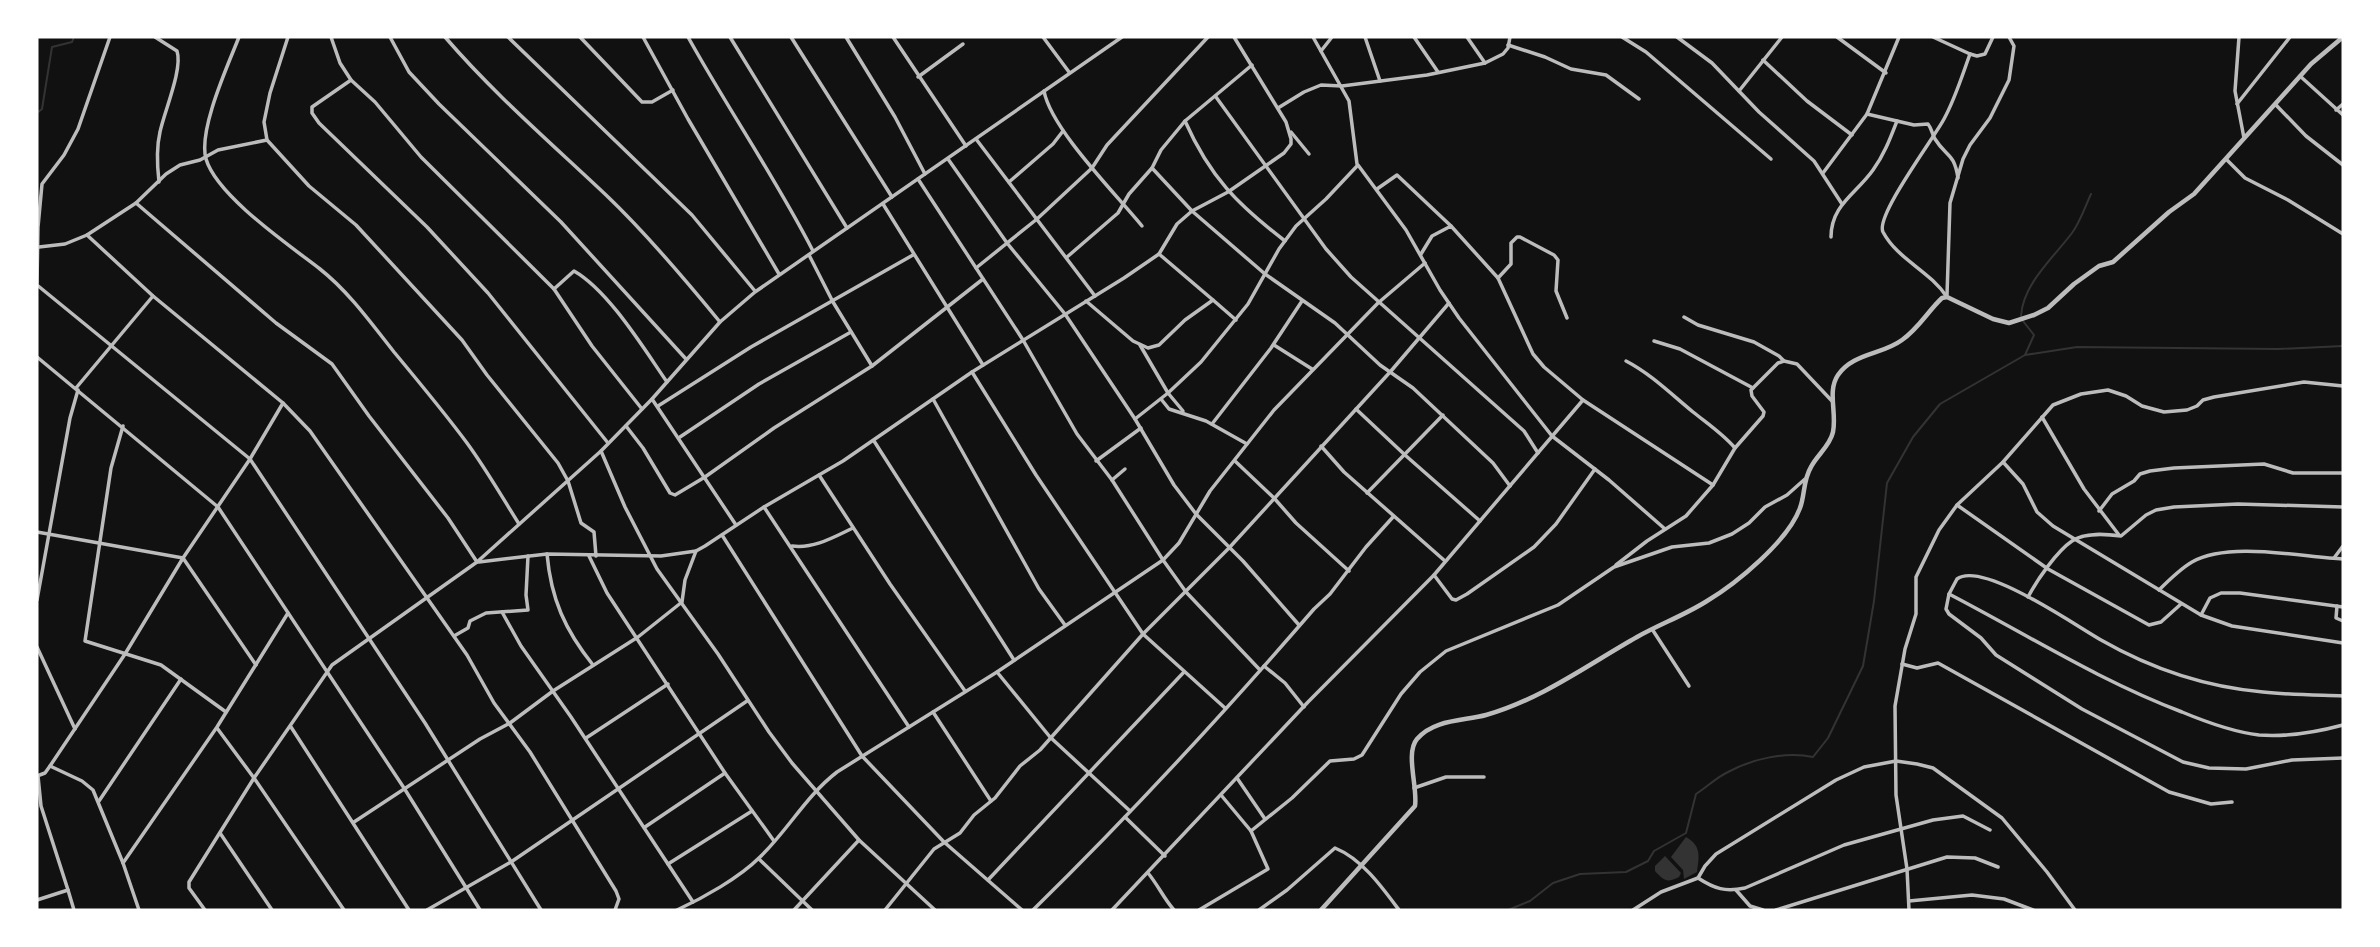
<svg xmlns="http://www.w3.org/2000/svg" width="2380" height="947" viewBox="0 0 2380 947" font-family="Barlow,sans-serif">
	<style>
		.water { fill: #333 }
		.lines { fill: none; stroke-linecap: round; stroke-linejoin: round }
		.stream { stroke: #333; stroke-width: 2 }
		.minor { stroke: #bcbcbc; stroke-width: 3.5 }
		.tertiary { stroke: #bcbcbc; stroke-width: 4.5 }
	</style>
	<rect width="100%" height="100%" fill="#111"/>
	<g class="water">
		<path d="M1686,837C1702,846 1699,857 1697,872L1684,879L1683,870L1671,857Z"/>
		<path d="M1665,856L1681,873L1679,877C1667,883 1664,881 1655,871V866Z"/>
	</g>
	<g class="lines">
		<g class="stream">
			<polyline points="37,113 42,109 52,47 72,42 74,37"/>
			<path d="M2021,316C2023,284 2053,258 2072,233C2080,222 2085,207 2091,194"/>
			<polyline points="2023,321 2034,335 2025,355"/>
			<path d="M1508,910L1530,901L1553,883L1580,874L1626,872L1648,861L1654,851L1686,833L1696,794C1707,787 1717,777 1728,772C1752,759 1786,751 1813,757L1828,738L1863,666L1874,601L1887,483L1913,437L1940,404L2025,355L2077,347L2278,349L2343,346"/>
		</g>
		<g class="minor">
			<path d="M155,37L177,51C183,69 164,112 160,132C156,149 157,165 159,182"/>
			<path d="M239,37C228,65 198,130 206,159C217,196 289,245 320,269C349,292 371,323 394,352C419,382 444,412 467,443C486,469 502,497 519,524"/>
			<polyline points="288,37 270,93 264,122 267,140 309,186 356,225 462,340 487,375 558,463 568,481 581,523 594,532 596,556"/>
			<polyline points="331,37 340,63 351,80 375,102 421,157 554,289 592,346 642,409"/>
			<polyline points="390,37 409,72 439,104 561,222 686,359"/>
			<path d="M445,37C494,94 551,143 606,195C647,234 684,278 720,322"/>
			<polyline points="508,37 692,215 755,291"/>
			<polyline points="580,37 642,102 652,102 673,90"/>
			<polyline points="643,37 688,119 779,274"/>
			<path d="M688,37C728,109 775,177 813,251"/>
			<polyline points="730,37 847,228"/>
			<polyline points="791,37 892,197"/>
			<polyline points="846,37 895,117 925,174"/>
			<polyline points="893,37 966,146"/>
			<polyline points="1043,37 1069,72"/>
			<polyline points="1313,37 1349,101 1357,164"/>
			<polyline points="1365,37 1380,81"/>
			<polyline points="1414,37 1438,72"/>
			<polyline points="1467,37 1485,63"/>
			<polyline points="1622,37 1646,52 1771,159"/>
			<polyline points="1677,37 1712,63 1759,112 1814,161 1842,204"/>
			<polyline points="1837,37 1886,73"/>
			<polyline points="1933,37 1970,54 1977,56 1985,54 1993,37"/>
			<polyline points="2239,37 2235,91 2244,138"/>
			<polyline points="1508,45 1545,57 1571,69 1606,75 1639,99"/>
			<polyline points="1321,51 1332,37"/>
			<polyline points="1763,60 1807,101 1852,135"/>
			<polyline points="2300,76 2343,115"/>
			<polyline points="918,77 963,44"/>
			<polyline points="351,80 312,107 312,113 319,123 427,227 488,293 608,443"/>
			<path d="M1044,91C1051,129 1116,194 1142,226"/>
			<polyline points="1739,91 1782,37"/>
			<polyline points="1216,97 1326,249 1351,277 1524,431 1538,453"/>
			<polyline points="2237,104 2290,37"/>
			<polyline points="2276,105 2306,136 2343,165"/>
			<polyline points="1278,108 1304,92 1321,85 1342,86 1427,75 1485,63 1503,54 1508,48 1510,37"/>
			<polyline points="2336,110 2343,104"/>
			<path d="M1867,114L1914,125L1928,124C1932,129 1932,134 1935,139C1946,157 1954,152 1958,178"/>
			<path d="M1185,121C1210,177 1237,204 1285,241"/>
			<polyline points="1291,132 1309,154"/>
			<polyline points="976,139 1095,296"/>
			<polyline points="948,159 1007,243 1065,314 1135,419 1174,485 1196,514 1243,561 1299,625"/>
			<polyline points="2226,159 2245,178 2288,200 2343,234"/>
			<polyline points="1152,168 1192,211 1265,274 1335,323 1380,365 1413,388 1493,463 1510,486"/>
			<polyline points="1823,173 1867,114 1899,37"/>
			<polyline points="918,179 1023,340 1077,434 1112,480 1163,560 1186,592 1260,670"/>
			<polyline points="1009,182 1053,144 1063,131"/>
			<polyline points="1377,189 1397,175 1451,226"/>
			<polyline points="136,203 276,323 332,364 369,416 448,518 477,562"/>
			<polyline points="883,204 983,365"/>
			<polyline points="87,235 153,296 283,403 310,431 467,655 494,703 530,752 616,891 619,899 615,910"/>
			<path d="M1831,237C1831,205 1856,194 1873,170C1884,155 1890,139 1897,121"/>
			<polyline points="39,247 65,244 87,235 136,203 166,174 180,165 200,160 218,150 267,140"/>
			<polyline points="1159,254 1213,300"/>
			<polyline points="1421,254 1432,236 1451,226 1498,278 1511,264 1511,243 1517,237 1520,237 1554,255 1558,260 1556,291 1567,318"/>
			<polyline points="809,255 833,302 872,366"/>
			<polyline points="1067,257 1118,213 1129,194 1152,168 1161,150 1185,121 1252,65"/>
			<polyline points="976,268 1037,219 1092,168 1107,145 1208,37"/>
			<polyline points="1498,278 1533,354 1544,367 1583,400 1713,485"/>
			<polyline points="37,283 38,227 42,184 64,155 78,129 110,37"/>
			<polyline points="37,285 250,459 425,723 541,910"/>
			<path d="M554,289L574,271C609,291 644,349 667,382"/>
			<polyline points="1947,295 1950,203 1963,159 1970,145 1990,118 2009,80 2014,46 2009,37"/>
			<path d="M1947,297C1929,270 1898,260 1883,232C1875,216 1934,138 1944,119C1955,99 1962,76 1970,54"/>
			<polyline points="1086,301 1133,341 1148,348 1159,345 1185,320 1213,300 1236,320"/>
			<polyline points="1684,317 1698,325 1754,342 1779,356 1784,361 1797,364 1832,401"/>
			<polyline points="1654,341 1680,349 1753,388"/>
			<polyline points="1140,345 1168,393 1183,411"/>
			<polyline points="1274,345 1312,369"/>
			<polyline points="37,357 218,507 404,788 480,910"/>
			<path d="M1626,361C1651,374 1671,394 1693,412C1708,424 1723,434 1735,448"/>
			<polyline points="972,372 1036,475 1143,634 1225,708"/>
			<polyline points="76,388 153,296"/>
			<polyline points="652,399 736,525"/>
			<polyline points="933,399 1039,589 1065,625"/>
			<polyline points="1161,399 1169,409 1206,421 1247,444"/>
			<polyline points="658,406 751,347 913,255"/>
			<polyline points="1356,409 1405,455 1480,521"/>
			<polyline points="2042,417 2084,489 2119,535"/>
			<polyline points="1135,419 1168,393 1201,362 1248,304 1279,249 1296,226 1326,199 1358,165 1406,230 1440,290 1459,318 1552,436 1609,480 1665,529"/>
			<polyline points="1212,424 1271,348 1302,301"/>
			<polyline points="123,426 111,468 85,641 161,665 226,712"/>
			<polyline points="626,426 643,448 670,493 675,495 705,477 774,428 872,366 983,279"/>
			<polyline points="680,437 759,384 851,332"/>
			<polyline points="874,441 1014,660"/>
			<polyline points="1321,446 1344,472 1445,561"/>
			<polyline points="601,451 625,507 657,569 718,654 769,732 792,763 859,840 935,910"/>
			<polyline points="1096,461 1141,428"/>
			<polyline points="1235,461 1274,498 1296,523 1349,571"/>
			<polyline points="2003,462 2023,484 2037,512 2053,526 2201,615 2232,626 2343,643"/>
			<polyline points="819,475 890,584 965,691"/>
			<polyline points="1112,480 1125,469"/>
			<polyline points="1367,493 1443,415"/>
			<polyline points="1957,505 2048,569 2149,625 2161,622 2181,604"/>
			<polyline points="764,507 909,727"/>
			<polyline points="2099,511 2112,494 2134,481 2140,474 2150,471 2174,468 2264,464 2293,473 2343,473"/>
			<polyline points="37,532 183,558 256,665"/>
			<polyline points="722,535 862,756 944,842 1022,910"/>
			<path d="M792,546C814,549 834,537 853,528"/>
			<path d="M547,554C551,599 565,630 593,665"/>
			<polyline points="589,556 607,593 725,773 774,841"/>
			<polyline points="2334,558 2343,546"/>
			<polyline points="479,562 547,554 661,556 696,551 705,546 764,507 843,461 972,372 1124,278 1159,254 1177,224 1192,211 1228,192 1284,153 1291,144 1291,139 1286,122 1234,37"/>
			<polyline points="1616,565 1647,541 1686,516 1713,485 1735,448 1763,416 1764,412 1752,396 1751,390 1778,363 1784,361"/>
			<polyline points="1434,575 1452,599 1456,600 1467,594 1534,547 1556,524 1595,469"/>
			<path d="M2159,590C2169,580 2180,569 2192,562C2229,541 2301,557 2343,559"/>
			<path d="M1949,594C2028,635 2098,680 2182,712C2206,722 2233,732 2259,735C2286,737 2317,732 2343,725"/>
			<path d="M2028,597C2037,580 2057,551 2072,541C2085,532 2106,534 2121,536L2146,515L2156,510L2174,507L2238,504L2343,507"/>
			<polyline points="37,600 70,418 78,390"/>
			<polyline points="2337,606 2336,618 2343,621"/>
			<polyline points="502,612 521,646 571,717 693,902"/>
			<polyline points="2201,615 2210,598 2221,593 2240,593 2343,607"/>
			<polyline points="1652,629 1689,686"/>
			<polyline points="454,636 468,628 470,621 486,613 528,610 526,595 528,556"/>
			<polyline points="37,647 75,729"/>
			<polyline points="1902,664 1917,668 1938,663 2169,792 2211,804 2232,802"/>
			<polyline points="1264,666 1285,683 1304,707"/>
			<polyline points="997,672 1050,737 1130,811"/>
			<path d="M2343,696C2317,695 2290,695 2263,692C2206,687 2150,668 2101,640C2076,626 1982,560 1957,579L1949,594L1946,609L1949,614L1981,638L1996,655L2082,709L2183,762L2209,768L2246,769L2292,760L2343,758"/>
			<polyline points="933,712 991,801"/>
			<polyline points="291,727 409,910"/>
			<polyline points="217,728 254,778 344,910"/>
			<polyline points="586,738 668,684"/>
			<polyline points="50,766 82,781 93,790 123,863 139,910"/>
			<polyline points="37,776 45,773 50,766 125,654 183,558 250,459 283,403"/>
			<polyline points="1237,778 1265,819"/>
			<polyline points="1414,788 1446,777 1484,777"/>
			<polyline points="99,801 181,679"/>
			<polyline points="1125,817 1165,856"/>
			<polyline points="354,822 480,739 510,723 553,691 638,637 682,602 685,580 696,551"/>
			<polyline points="645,827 725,773"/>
			<polyline points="1251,831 1292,798 1330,761 1354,759 1362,755 1401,694 1420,672 1446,651 1558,605 1614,567 1672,547 1709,543 1732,534 1749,523 1765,507 1787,495 1805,479"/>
			<polyline points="220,833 272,910"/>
			<polyline points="759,859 812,910"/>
			<polyline points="123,863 217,727 288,613"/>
			<polyline points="668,864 752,811"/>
			<path d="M1148,873C1158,885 1164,899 1174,910"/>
			<path d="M1698,878C1715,889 1725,892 1745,888L1844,845L1933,820L1963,816L1990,830"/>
			<polyline points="988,880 1184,672"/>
			<polyline points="68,890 74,910"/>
			<polyline points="1736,890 1750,906 1763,910"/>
			<polyline points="37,900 68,890 41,806 38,776"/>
			<polyline points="1909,901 1972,895 2004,899 2033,910"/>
			<polyline points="205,910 189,888 189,882 254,778 332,665 477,562 601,451 652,399 720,322 755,292 1122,37"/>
			<polyline points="427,910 511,862 747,701"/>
			<path d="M677,910C703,898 739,878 760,857C788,830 806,796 837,772L997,672L1163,560L1179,543L1210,491L1274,410L1378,303L1425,263"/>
			<polyline points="794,910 859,840"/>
			<polyline points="885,910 934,849 960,833 974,815 995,798 1020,766 1040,750 1143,634 1229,548 1391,371 1449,303"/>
			<path d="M1033,910C1131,814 1224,713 1314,609L1330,594L1366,547L1393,517"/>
			<polyline points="1112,910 1308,702 1434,575 1583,400"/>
			<polyline points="1199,910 1268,869 1251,831 1221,795"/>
			<path d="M1259,910L1287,890L1335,848C1362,859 1382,887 1399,910"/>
			<polyline points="1633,910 1661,892 1698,878 1705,866 1716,854 1836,780 1864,767 1896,761 1917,764 1933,768 2002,818 2047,872 2075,910"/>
			<polyline points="1776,910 1947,857 1975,858 1998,867"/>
			<polyline points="1909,910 1907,869 1896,795 1895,706 1905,649 1916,614 1916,577 1939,530 1957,505 2003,462 2053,405 2081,394 2108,390 2126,396 2142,406 2164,412 2187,410 2197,406 2203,400 2214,397 2304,382 2343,386"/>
		</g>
		<path class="tertiary" d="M1321,910L1415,806C1418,788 1405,753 1417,739C1434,719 1464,721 1486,715C1540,700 1589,664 1637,637C1660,624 1685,615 1707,601C1737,583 1788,541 1800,508C1805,495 1803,480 1811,467C1817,455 1830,446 1833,432C1837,413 1827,391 1838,375C1853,353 1882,355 1902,340C1919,328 1928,311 1942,298L1947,297L1993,319L2009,323L2034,315L2048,308L2074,284L2099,266L2113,262L2169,212L2194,194L2311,64L2343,37"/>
	</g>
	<rect width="2380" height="947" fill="none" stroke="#ffffff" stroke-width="77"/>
</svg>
